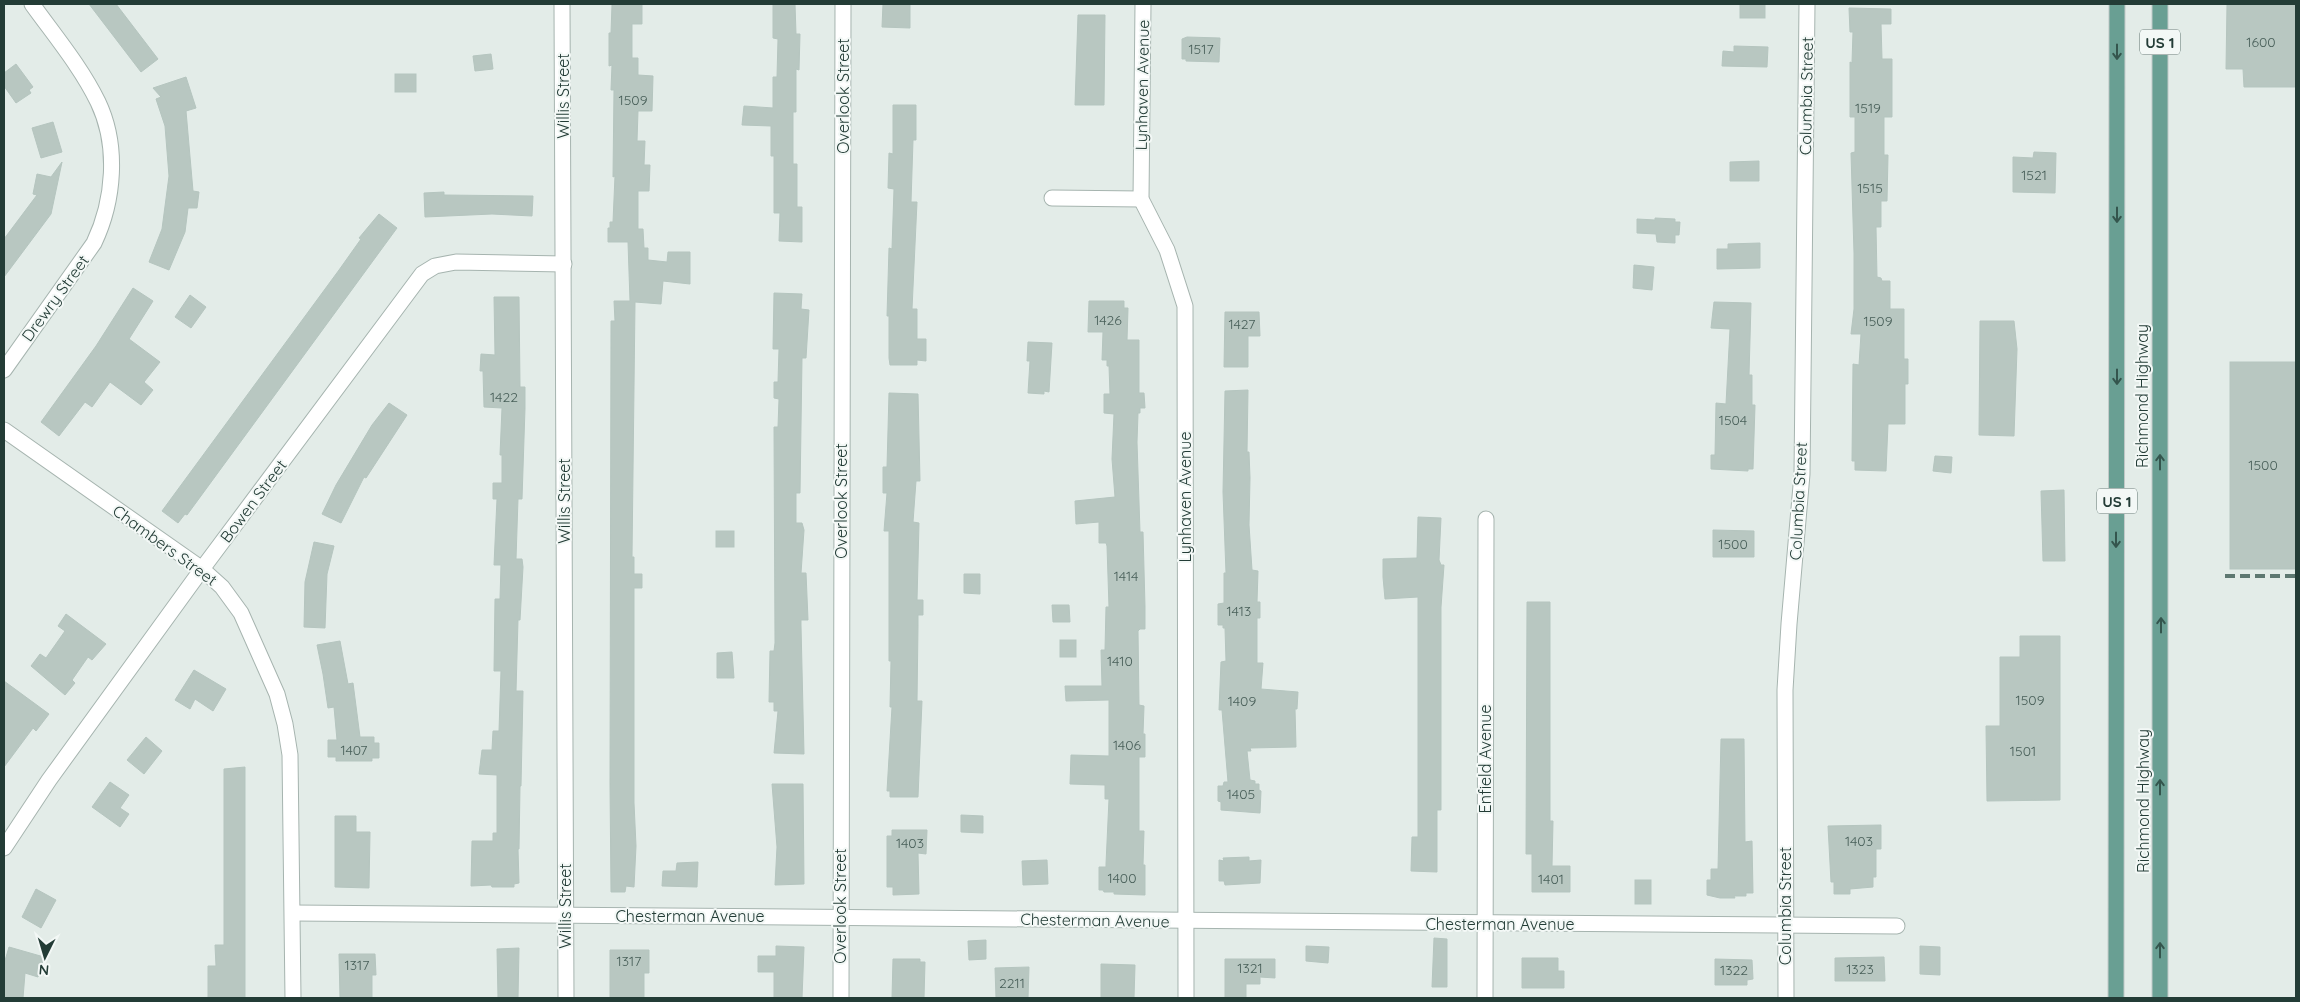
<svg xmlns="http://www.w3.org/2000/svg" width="2300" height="1002" viewBox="0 0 2300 1002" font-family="Quicksand,sans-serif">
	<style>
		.building { fill: #b8c7c1; stroke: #b5c5bf }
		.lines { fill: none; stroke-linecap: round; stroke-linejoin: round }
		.minor-casing { stroke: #a6b4af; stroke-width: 17 }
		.major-casing { stroke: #c1c8c7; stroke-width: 17 }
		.minor { stroke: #fff; stroke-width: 15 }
		.major { stroke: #699f93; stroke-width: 15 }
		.rail { stroke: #5e7871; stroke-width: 4; stroke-dasharray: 10 5; stroke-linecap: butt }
		.oneway { stroke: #34554d }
		.labels { text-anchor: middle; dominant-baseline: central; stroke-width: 4; stroke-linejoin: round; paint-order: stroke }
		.number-label { font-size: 14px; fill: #485f59 }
		.shield { fill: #f3f8f6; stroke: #617470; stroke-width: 1 }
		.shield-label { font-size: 15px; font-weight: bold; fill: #233c36 }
		.street-label { font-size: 16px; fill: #233c36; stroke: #f3f8f6 }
	</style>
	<rect width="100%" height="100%" fill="#e3ece8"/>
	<g class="building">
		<polygon points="89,4 116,4 158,59 141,72"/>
		<polygon points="615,4 642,4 642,24 632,24 632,58 638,58 638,75 653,76 652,111 638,111 637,141 645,141 644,165 650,165 649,191 638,191 638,229 643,229 644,248 648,248 648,260 667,262 668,252 690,252 690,284 663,281 661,304 635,302 632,557 634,557 634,574 642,574 642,588 634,588 634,803 636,846 634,887 626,886 625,892 611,892 610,783 611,321 615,321 614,301 630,301 628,242 608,242 608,228 610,228 610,222 613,222 615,176 613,177 614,90 611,90 612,65 609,66 609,33 611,33 612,5"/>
		<polygon points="773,4 795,4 796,34 800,34 799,70 796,69 796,112 793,112 793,164 797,164 797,207 802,207 802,242 779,241 780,213 774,213 774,156 771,156 771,126 742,125 744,106 773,108 773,77 777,77 778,39 773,38"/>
		<polygon points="883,4 910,4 910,28 882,27"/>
		<rect x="1740" y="4" width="25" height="14"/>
		<polygon points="2227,4 2296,4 2296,87 2244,87 2243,69 2226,69"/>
		<polygon points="1849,8 1891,9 1891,24 1881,24 1882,59 1892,59 1892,117 1884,117 1884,155 1888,155 1887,201 1881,201 1881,227 1876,227 1877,277 1881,278 1882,281 1890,281 1890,309 1904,309 1904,359 1908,359 1908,384 1905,384 1905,424 1888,424 1886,471 1855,470 1855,461 1852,461 1853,364 1859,365 1861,334 1851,334 1854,309 1854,253 1851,153 1855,152 1855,117 1850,117 1850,62 1852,63 1853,32 1850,32"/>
		<polygon points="1078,15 1105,15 1104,105 1075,105"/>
		<polygon points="1187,37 1220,38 1219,62 1186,61 1186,59 1182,59 1182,39"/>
		<polygon points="1734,46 1768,47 1767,67 1722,66 1723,51 1734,52"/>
		<polygon points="491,54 493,69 475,71 473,56"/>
		<polygon points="16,64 33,87 29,90 31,93 16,103 4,86 4,73"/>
		<rect x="395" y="74" width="21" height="18"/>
		<polygon points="186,77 196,108 186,111 193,191 199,192 197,208 188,208 185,232 169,270 149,262 162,229 169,176 165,126 156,99 161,97 153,88"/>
		<polygon points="893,105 916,105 916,140 913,140 911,202 917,202 912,309 917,309 917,339 926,339 926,361 917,360 917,365 890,365 889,358 889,316 887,316 889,248 892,249 894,189 888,188 889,153 893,154"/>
		<polygon points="53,122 62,152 41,158 32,128"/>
		<polygon points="2034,152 2056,153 2055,193 2013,192 2013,157 2033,158"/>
		<polygon points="1759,161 1759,181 1730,181 1730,162"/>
		<polygon points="62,162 51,214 4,277 4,239 37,195 33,194 37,174 51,177"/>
		<polygon points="444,192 444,195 533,196 532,216 492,214 425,217 424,193"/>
		<polygon points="379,214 397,228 187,515 185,514 178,523 162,511 339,270 361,239 359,238"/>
		<polygon points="1655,218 1675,219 1675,222 1680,222 1679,235 1675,235 1675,243 1657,242 1656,234 1637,233 1637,219 1655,220"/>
		<polygon points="1760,243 1760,268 1717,269 1717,249 1728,249 1728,244"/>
		<polygon points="1634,265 1654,267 1652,290 1633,288"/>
		<polygon points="133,288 153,301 129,339 160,362 144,382 153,390 141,405 110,382 92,407 85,402 59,436 41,422 96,346"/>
		<polygon points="774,293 802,294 801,309 809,310 806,358 802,358 800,493 796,493 796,523 802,523 804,530 801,573 806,573 808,620 801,620 801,626 804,754 774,753 778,711 774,711 774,702 769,702 770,651 774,651 775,643 774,427 778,427 779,399 774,398 774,382 778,382 779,349 773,349"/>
		<polygon points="190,295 206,307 191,328 175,317"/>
		<polygon points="494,297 519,297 520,387 525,387 525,408 522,499 518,499 516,559 522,559 523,567 520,620 518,620 516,691 523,691 521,786 520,786 519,849 518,849 519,883 514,884 514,887 492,887 491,885 471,886 472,841 493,841 493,833 497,833 497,775 479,774 482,750 492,750 493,731 499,731 501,671 494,671 495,599 500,599 501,565 494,565 497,499 493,499 493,483 502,483 502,455 500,455 502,408 484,407 483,371 480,371 481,354 495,355"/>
		<polygon points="1089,301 1124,301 1124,308 1128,308 1127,340 1139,340 1139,393 1144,393 1145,408 1140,408 1140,413 1138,413 1137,442 1140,532 1143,532 1145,607 1145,629 1140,629 1138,631 1139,705 1144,706 1143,734 1145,734 1145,757 1139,757 1139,831 1144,831 1143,865 1145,865 1145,895 1114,894 1114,892 1104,892 1103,890 1099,890 1099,867 1106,867 1106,864 1109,799 1105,799 1105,785 1070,784 1071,755 1109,756 1109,700 1066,701 1065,686 1102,686 1101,650 1105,650 1106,607 1109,607 1107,546 1106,543 1099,543 1099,522 1076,524 1075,501 1115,497 1112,459 1114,414 1104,413 1104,394 1110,394 1109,366 1107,366 1107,360 1102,360 1103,332 1088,332"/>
		<polygon points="1714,302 1751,303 1749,375 1752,375 1752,405 1755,405 1753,469 1748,469 1748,471 1711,469 1711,455 1715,455 1716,403 1726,404 1730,329 1711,328"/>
		<polygon points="1225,312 1259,312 1260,336 1248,336 1248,367 1224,367"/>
		<polygon points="1980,321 2014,321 2017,349 2014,436 1979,435"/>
		<polygon points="1028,342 1052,343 1049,392 1044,391 1044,394 1028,393 1030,361 1027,361"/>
		<rect x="2230" y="362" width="66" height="207"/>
		<polygon points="1248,390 1247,452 1249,452 1250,478 1249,525 1252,570 1258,571 1257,602 1260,602 1260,618 1257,618 1257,663 1263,663 1261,689 1298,692 1297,709 1295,709 1296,747 1250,748 1251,751 1247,751 1250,780 1255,781 1255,784 1259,784 1259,790 1261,791 1260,813 1221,810 1221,802 1218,801 1218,786 1223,786 1224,782 1228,782 1222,710 1219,710 1221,662 1226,661 1225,628 1223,628 1223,625 1218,625 1218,604 1224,603 1224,573 1226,573 1223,492 1225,391"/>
		<polygon points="889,393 918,394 920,481 916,481 913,522 919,523 917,600 923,600 923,615 918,615 918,625 917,701 922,701 918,797 890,797 890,791 887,791 892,707 890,707 891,661 889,661 889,531 884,531 887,493 883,493 883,467 887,467"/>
		<polygon points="389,403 407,415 366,478 364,477 341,523 322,514 336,485 372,425"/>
		<polygon points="1935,456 1952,457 1951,473 1933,471"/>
		<polygon points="2064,490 2065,561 2043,561 2041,491"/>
		<polygon points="1418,517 1441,518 1439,560 1441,565 1444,565 1441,607 1441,810 1437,810 1437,872 1411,871 1412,837 1418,837 1418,597 1385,599 1383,577 1383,559 1417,558"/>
		<polygon points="1713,530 1754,531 1754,557 1713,557"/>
		<rect x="716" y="531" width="18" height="16"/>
		<polygon points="314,542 334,546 327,574 325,628 304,627 305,582"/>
		<polygon points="964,574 980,574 980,594 964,593"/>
		<polygon points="1527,602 1550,602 1550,821 1553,821 1552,866 1570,866 1570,892 1532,892 1532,854 1526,854"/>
		<polygon points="1052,605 1069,605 1070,622 1053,622"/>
		<polygon points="66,614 106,644 92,660 88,657 72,680 75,683 65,695 31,666 40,654 46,658 65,631 58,626"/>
		<polygon points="2020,636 2060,636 2060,800 1987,801 1986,726 2000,726 2000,657 2020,657"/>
		<rect x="1060" y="640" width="16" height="17"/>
		<polygon points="340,641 348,684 353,683 360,737 374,737 374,743 379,743 379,758 372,758 372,761 336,761 336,757 328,757 328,740 337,740 334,707 328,708 323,674 317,645"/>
		<polygon points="732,652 734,678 717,678 717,653"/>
		<polygon points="194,670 226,689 213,711 195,699 190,709 175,700"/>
		<polygon points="4,681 49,714 36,731 33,728 4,767"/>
		<polygon points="146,737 162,751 144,774 127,760"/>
		<polygon points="1721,739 1744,739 1745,842 1752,841 1753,893 1746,893 1746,896 1734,896 1735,898 1720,898 1707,895 1707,880 1711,880 1711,869 1718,869"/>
		<polygon points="245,767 245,998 208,998 208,966 216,966 215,945 224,945 224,769"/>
		<polygon points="110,782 129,795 120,808 129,814 120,827 92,807"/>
		<polygon points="772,784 803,784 804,884 775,885 777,847"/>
		<polygon points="961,815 983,816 983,833 961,832"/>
		<polygon points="335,816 356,816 356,832 370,832 369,888 335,887"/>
		<polygon points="1881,825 1881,849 1876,849 1876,877 1873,877 1873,887 1850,889 1850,894 1834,894 1834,882 1831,882 1828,826"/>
		<polygon points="892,830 927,830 926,854 918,853 919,894 893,895 893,887 887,887 887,836 892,836"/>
		<polygon points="1249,857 1249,861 1261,860 1260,883 1225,885 1224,881 1219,881 1219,860 1224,861 1223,858"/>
		<polygon points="1047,860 1048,884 1023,885 1022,861"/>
		<polygon points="698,862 697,887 662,886 663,871 676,871 677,863"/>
		<rect x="1635" y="880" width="16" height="24"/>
		<polygon points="36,889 56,900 41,928 22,917"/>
		<polygon points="1434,938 1447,939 1447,987 1432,987"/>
		<polygon points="986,940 986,959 969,960 968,941"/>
		<polygon points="776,946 804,947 802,998 774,998 774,972 758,972 758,956 776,956"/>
		<polygon points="1306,946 1329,947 1328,963 1306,961"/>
		<polygon points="1920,946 1940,947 1940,975 1920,974"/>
		<polygon points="9,947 44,957 38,977 25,973 23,998 4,998 4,964"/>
		<polygon points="519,948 518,998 498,998 497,949"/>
		<polygon points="610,950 649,950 649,973 644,973 644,998 610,998"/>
		<polygon points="339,954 375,954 376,975 372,975 372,998 340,998"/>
		<polygon points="1884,957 1885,981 1835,981 1835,958"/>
		<polygon points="1522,958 1558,958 1558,971 1564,971 1564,988 1522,988"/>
		<polygon points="893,959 920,959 920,962 925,962 924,998 892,998"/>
		<polygon points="1225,959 1275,959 1275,978 1260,977 1260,984 1246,984 1246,998 1225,998"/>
		<polygon points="1715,959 1752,960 1753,979 1747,980 1747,985 1715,985"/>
		<polygon points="1101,964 1135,965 1134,998 1101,998"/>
		<polygon points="1029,967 1028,998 996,998 995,968"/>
	</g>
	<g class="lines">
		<defs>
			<g id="minor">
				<polyline points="562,4 566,998"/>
				<polyline points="1143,4 1141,199 1167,250 1185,306 1186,998"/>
				<polyline points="1052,198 1141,199"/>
				<path d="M4,370L94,243C114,201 119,146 98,102C81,67 55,36 32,4"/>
				<polyline points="4,430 202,569 222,587 241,613 277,694 285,724 290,755 293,998"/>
				<polyline points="4,848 49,780 202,569 422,274 435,266 456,262 564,264"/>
				<polyline points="293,913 1897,926"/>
				<polyline points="841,998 843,4"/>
				<polyline points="1485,998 1486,519"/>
				<polyline points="1786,998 1785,690 1789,624 1802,474 1807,4"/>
			</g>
			<g id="major">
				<polyline points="2160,4 2160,998"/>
				<polyline points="2116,998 2117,4"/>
			</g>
		</defs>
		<use href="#minor" class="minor-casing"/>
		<use href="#major" class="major-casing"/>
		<use href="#minor" class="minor"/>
		<use href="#major" class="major"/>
		<polyline class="rail" points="2225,576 2296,576"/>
	</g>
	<defs><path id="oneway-shaft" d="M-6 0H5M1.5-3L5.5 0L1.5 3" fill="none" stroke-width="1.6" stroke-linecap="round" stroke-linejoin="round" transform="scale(1.25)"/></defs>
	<g class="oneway">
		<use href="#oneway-shaft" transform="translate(2117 52) rotate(90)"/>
		<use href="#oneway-shaft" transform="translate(2117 215) rotate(90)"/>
		<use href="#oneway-shaft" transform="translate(2117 377) rotate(90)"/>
		<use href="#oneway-shaft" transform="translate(2160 462) rotate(-90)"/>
		<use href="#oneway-shaft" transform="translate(2116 540) rotate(90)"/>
		<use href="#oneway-shaft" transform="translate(2161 625) rotate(-90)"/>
		<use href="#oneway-shaft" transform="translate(2160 787) rotate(-90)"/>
		<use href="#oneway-shaft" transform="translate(2160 950) rotate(-90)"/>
	</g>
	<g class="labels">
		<g class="number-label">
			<text x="2261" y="42">1600</text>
			<text x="1201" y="49">1517</text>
			<text x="633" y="100">1509</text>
			<text x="1868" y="108">1519</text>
			<text x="2034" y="175">1521</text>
			<text x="1870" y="188">1515</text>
			<text x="1108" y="320">1426</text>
			<text x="1878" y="321">1509</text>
			<text x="1242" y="324">1427</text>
			<text x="504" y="397">1422</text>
			<text x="1733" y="420">1504</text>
			<text x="2263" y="465">1500</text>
			<text x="1733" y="544">1500</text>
			<text x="1126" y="576">1414</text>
			<text x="1239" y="611">1413</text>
			<text x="1120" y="661">1410</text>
			<text x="2030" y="700">1509</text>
			<text x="1242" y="701">1409</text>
			<text x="1127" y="745">1406</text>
			<text x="354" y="750">1407</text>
			<text x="2023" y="751">1501</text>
			<text x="1241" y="794">1405</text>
			<text x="1859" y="841">1403</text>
			<text x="910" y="843">1403</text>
			<text x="1122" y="878">1400</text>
			<text x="1551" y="879">1401</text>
			<text x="629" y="961">1317</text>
			<text x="357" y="965">1317</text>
			<text x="1250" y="968">1321</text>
			<text x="1860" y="969">1323</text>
			<text x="1734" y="970">1322</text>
			<text x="1012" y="983">2211</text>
		</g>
		<g class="shield">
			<rect x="2140" y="29.5" width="40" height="25" rx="4"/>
			<rect x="2097" y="488.5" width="40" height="25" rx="4"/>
		</g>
		<g class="shield-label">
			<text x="2160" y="42">US 1</text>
			<text x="2117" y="501">US 1</text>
		</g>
		<g class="street-label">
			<text transform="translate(1142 85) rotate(-89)">Lynhaven Avenue</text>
			<text transform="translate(563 96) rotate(-90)">Willis Street</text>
			<text transform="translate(843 96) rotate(-90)">Overlook Street</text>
			<text transform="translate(1806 96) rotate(-89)">Columbia Street</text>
			<text transform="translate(55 298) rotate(-54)">Drewry Street</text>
			<text transform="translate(2142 396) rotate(-90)">Richmond Highway</text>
			<text transform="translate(1185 497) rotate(-90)">Lynhaven Avenue</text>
			<text transform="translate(253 501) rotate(-53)">Bowen Street</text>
			<text transform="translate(564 501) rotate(-90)">Willis Street</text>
			<text transform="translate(841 501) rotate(-90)">Overlook Street</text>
			<text transform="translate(1798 501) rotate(-87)">Columbia Street</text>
			<text transform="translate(165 545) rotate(36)">Chambers Street</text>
			<text transform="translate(1485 759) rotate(-90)">Enfield Avenue</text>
			<text transform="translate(2143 801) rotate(-90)">Richmond Highway</text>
			<text transform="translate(565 906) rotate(-90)">Willis Street</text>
			<text transform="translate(840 906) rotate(-90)">Overlook Street</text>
			<text transform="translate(1785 906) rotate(-90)">Columbia Street</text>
			<text x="690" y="916">Chesterman Avenue</text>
			<text transform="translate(1095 920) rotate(1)">Chesterman Avenue</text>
			<text x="1500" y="924">Chesterman Avenue</text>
		</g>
	</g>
	<rect width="2300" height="1002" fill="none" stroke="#233c36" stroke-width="10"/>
	<g transform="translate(45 957) rotate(185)" stroke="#f3f8f6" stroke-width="4" paint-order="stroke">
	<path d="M0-4L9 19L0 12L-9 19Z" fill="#233c36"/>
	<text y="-8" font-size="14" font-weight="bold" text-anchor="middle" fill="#233c36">N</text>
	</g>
</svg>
